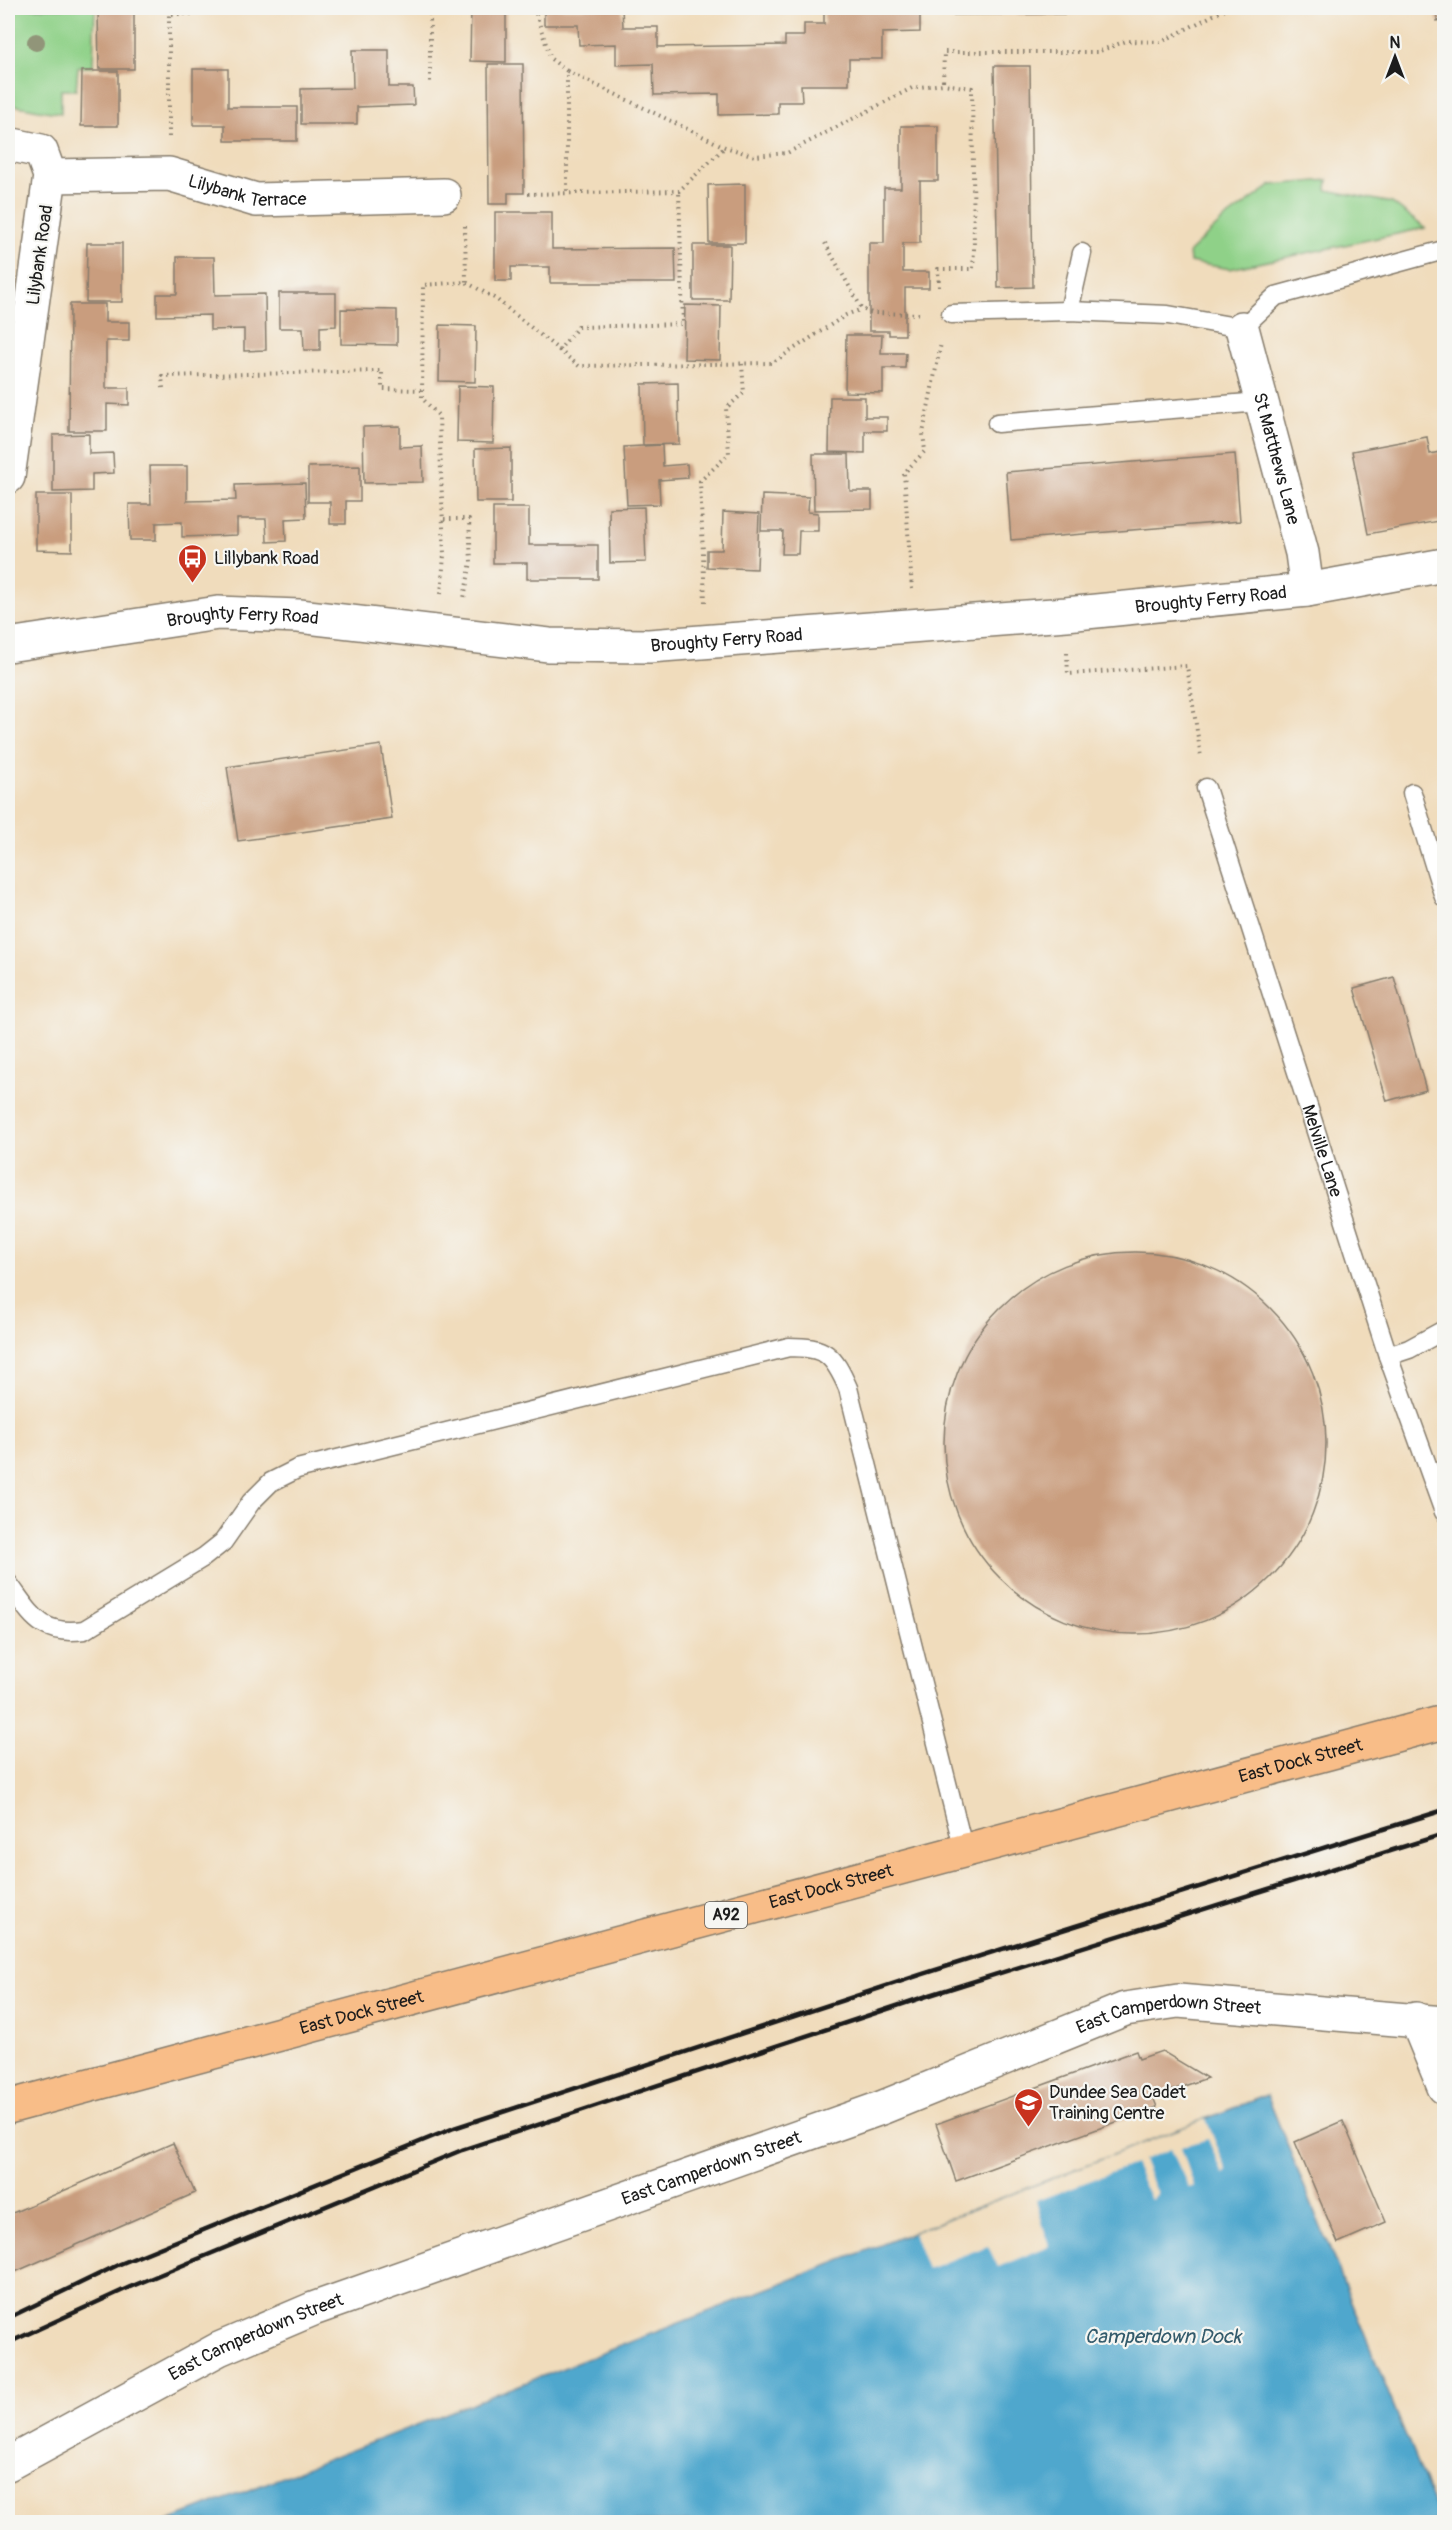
<svg xmlns="http://www.w3.org/2000/svg" width="1452" height="2530" viewBox="0 0 1452 2530" font-family="Pangolin,sans-serif">
	<style>
		.green { fill: #8fd188; stroke: #567652; stroke-width: 1.5 }
		.water { fill: #50a7cd; stroke: #366274; stroke-width: 1.5 }
		.pier { fill: #f0dcbc }
		.building { fill: #c99d7e }
		.lines { fill: none; stroke-linecap: round; stroke-linejoin: round }
		.service-casing { stroke: #867c6c; stroke-width: 21 }
		.minor-casing { stroke: #867c6c; stroke-width: 36 }
		.tertiary-casing { stroke: #867c6c; stroke-width: 36 }
		.trunk-casing { stroke: #867c6c; stroke-width: 36 }
		.path { stroke: #867c6c; stroke-width: 4; stroke-dasharray: 1.5 4.5; stroke-linecap: butt }
		.service { stroke: #fff; stroke-width: 18 }
		.minor { stroke: #fff; stroke-width: 33 }
		.tertiary { stroke: #fff; stroke-width: 33 }
		.trunk { stroke: #f8bd88; stroke-width: 33 }
		.rail { stroke: #1c1c1c; stroke-width: 4.5 }
		.tree { fill: #919579 }
		.labels { text-anchor: middle; dominant-baseline: central; stroke-width: 4.5; stroke-linejoin: round; paint-order: stroke }
		.shield { fill: #f6f6f2; stroke: #5d5d5c; stroke-width: 1.5 }
		.shield-label { font-size: 16px; font-weight: bold; fill: #1c1c1c }
		.street-label { font-size: 18px; fill: #1c1c1c; stroke: #f6f6f2 }
		.poi-label { font-size: 18px; fill: #1c1c1c; stroke: #f6f6f2; text-anchor: start }
		.water-label { font-size: 20px; font-style: italic; fill: #335b6c; stroke: #f6f6f2 }
	</style>
	<rect width="100%" height="100%" fill="#f6f6f2"/>
	<filter id="ink" filterUnits="userSpaceOnUse"><feTurbulence type="fractalNoise" baseFrequency=".0167" numOctaves="2"/><feDisplacementMap in="SourceGraphic" scale="12" xChannelSelector="R" yChannelSelector="G"/><feConvolveMatrix kernelMatrix="1 2 1 2 8 2 1 2 1" color-interpolation-filters="sRGB"/></filter>
	<filter id="wash" filterUnits="userSpaceOnUse"><feTurbulence type="fractalNoise" baseFrequency=".008" numOctaves="4" result="noise"/><feDisplacementMap in="SourceGraphic" scale="24" xChannelSelector="R" yChannelSelector="G"/><feGaussianBlur stdDeviation="1.35" result="paint"/><feColorMatrix in="noise" values="0 0 0 0 0 0 0 0 0 0 0 0 0 0 0 0 0 1.4 0 .05"/><feComposite in="paint" operator="in"/></filter>
	<g filter="url(#wash)">
		<rect width="100%" height="100%" fill="#f0dcbc"/>
		<g class="green">
			<path d="M8,8H95L93,67H78L76,90H61V113C42,112 26,107 8,104Z"/>
			<polygon points="1328,180 1327,190 1392,203 1425,228 1230,269 1190,262 1189,252 1222,221 1272,185"/>
		</g>
		<polygon class="water" points="1267,2095 1441,2522 166,2522"/>
		<polygon class="pier" points="1206,2119 1227,2171 1223,2174 1208,2139 1181,2147 1194,2186 1189,2188 1171,2149 1143,2160 1157,2195 1151,2200 1134,2164 1036,2201 1049,2246 998,2267 988,2246 927,2269 913,2233"/>
		<g id="blocks">
			<g class="building">
				<polygon points="471,8 506,8 506,62 470,61"/>
				<polygon points="544,8 622,8 623,27 658,27 658,47 785,45 785,36 804,36 804,24 824,24 824,11 853,10 853,8 920,8 920,32 882,33 882,59 849,59 849,85 801,85 802,102 778,102 778,114 719,115 719,94 654,95 653,64 616,65 616,44 579,45 578,25 544,25"/>
				<polygon points="939,8 1084,8 1085,14 939,15"/>
				<polygon points="1437,8 1444,8 1444,20 1437,21"/>
				<polygon points="98,10 134,10 134,69 99,69"/>
				<polygon points="352,50 389,50 389,87 413,87 414,105 357,107 357,124 301,124 301,89 353,88"/>
				<polygon points="488,64 523,64 524,193 508,193 508,204 489,204"/>
				<polygon points="994,66 1030,66 1033,287 998,288"/>
				<polygon points="193,69 228,69 228,107 297,107 297,141 225,141 225,125 193,125"/>
				<polygon points="82,71 118,71 118,126 81,126"/>
				<polygon points="901,126 938,126 938,181 920,181 920,243 903,243 903,272 929,272 929,288 905,288 905,335 889,335 889,331 869,331 869,243 884,243 884,188 901,188"/>
				<polygon points="745,184 745,243 709,243 708,185"/>
				<polygon points="495,212 552,212 552,249 675,248 676,283 550,283 550,267 511,267 511,281 495,281"/>
				<polygon points="87,243 122,243 122,302 86,302"/>
				<polygon points="693,245 730,245 729,300 693,300"/>
				<polygon points="177,257 214,257 215,295 265,294 266,350 244,351 244,329 210,330 210,315 157,316 157,294 177,294"/>
				<polygon points="279,293 336,293 336,326 320,327 320,350 304,350 303,328 279,328"/>
				<polygon points="70,304 105,304 105,322 129,322 129,341 106,341 106,388 129,388 129,405 107,404 107,431 69,431"/>
				<polygon points="685,305 721,306 720,360 684,359"/>
				<polygon points="341,309 397,310 397,345 341,344"/>
				<polygon points="440,325 476,326 475,382 439,381"/>
				<polygon points="846,335 882,335 881,353 906,353 905,368 883,368 883,393 845,392"/>
				<polygon points="678,383 679,444 643,445 642,384"/>
				<polygon points="458,386 494,387 493,443 457,442"/>
				<polygon points="830,397 865,397 865,417 887,417 887,431 865,431 865,453 829,452"/>
				<polygon points="400,426 400,447 422,446 423,482 364,483 363,427"/>
				<polygon points="89,434 89,454 113,453 114,473 92,474 92,491 53,492 53,435"/>
				<polygon points="1427,437 1430,454 1444,451 1444,520 1368,534 1352,451"/>
				<polygon points="662,445 663,466 687,464 688,478 659,480 660,504 627,505 624,447"/>
				<polygon points="511,448 511,502 476,502 475,449"/>
				<polygon points="813,454 849,454 850,491 872,491 872,509 814,510"/>
				<polygon points="1235,454 1240,521 1011,540 1006,472"/>
				<polygon points="150,466 187,466 187,501 236,500 235,485 305,483 306,518 285,519 286,541 267,542 266,519 237,519 237,535 182,537 182,522 156,523 156,540 130,540 129,504 151,504"/>
				<polygon points="360,466 360,501 346,501 346,524 330,524 330,502 308,502 308,467"/>
				<polygon points="36,495 72,495 72,551 36,550"/>
				<polygon points="762,495 809,497 808,512 818,513 818,531 799,531 798,554 782,554 783,531 761,531"/>
				<polygon points="644,507 646,562 610,563 609,508"/>
				<polygon points="493,508 529,508 529,545 598,545 598,579 527,579 527,563 493,563"/>
				<polygon points="723,512 759,514 757,569 707,567 707,550 722,550"/>
				<polygon points="381,745 392,819 238,841 227,767"/>
				<polygon points="1394,977 1426,1090 1387,1101 1354,988"/>
				<circle cx="1135" cy="1443" r="191"/>
				<polygon points="1136,2051 1139,2059 1162,2051 1207,2078 1153,2097 1157,2107 956,2181 936,2124"/>
				<polygon points="1343,2121 1386,2222 1338,2243 1295,2142"/>
				<polygon points="173,2143 195,2193 8,2275 8,2215"/>
			</g>
		</g>
	</g>
	<g filter="url(#ink)">
		<use href="#blocks" fill-opacity="0" stroke="#867c6c" stroke-width="1.5"/>
		<g class="lines">
			<defs>
				<g id="service">
					<polyline points="1069,311 1082,253"/>
					<polyline points="951,314 1069,311 1168,315 1242,328 1276,296 1444,250"/>
					<polyline points="997,423 1261,402"/>
					<path id="s1" d="M1206,788L1388,1356L1444,1512"/>
					<polyline points="1412,793 1444,897"/>
					<polyline points="1388,1356 1409,1349 1444,1330"/>
					<path d="M8,1583C32,1615 40,1636 84,1630L204,1557L223,1542L251,1502L271,1482L297,1469L789,1347C826,1347 833,1354 848,1388L964,1851"/>
				</g>
				<g id="minor">
					<polyline points="8,144 41,151 50,176 8,477"/>
					<path id="s2" d="M50,176L169,174L256,200L444,195"/>
					<path id="s3" d="M1242,328L1302,553L1307,590"/>
					<polyline points="1416,2019 1444,2087"/>
					<path id="s4" d="M8,2464L219,2349L313,2309L881,2108L1125,2009L1178,2001L1444,2023"/>
				</g>
				<g id="tertiary">
					<path id="s5" d="M8,645L218,613L299,616L549,645L649,646L1066,614L1307,590L1444,565"/>
				</g>
				<g id="trunk">
					<path id="s6" d="M8,2107L1444,1722"/>
				</g>
			</defs>
			<use href="#service" class="service-casing"/>
			<use href="#minor" class="minor-casing"/>
			<use href="#tertiary" class="tertiary-casing"/>
			<use href="#trunk" class="trunk-casing"/>
			<g class="path">
				<polyline points="430,8 430,83"/>
				<polyline points="534,8 551,59 567,71 567,193"/>
				<polyline points="567,71 725,147 755,156 787,153 912,88 943,84 944,52 1097,52 1126,41 1161,42 1227,8"/>
				<polyline points="169,137 169,14 194,14 194,8"/>
				<polyline points="528,194 679,191 725,147"/>
				<polyline points="465,226 466,282"/>
				<polyline points="825,243 862,309 872,313 920,314"/>
				<polyline points="939,287 938,269 973,269 974,250 972,88 943,84"/>
				<polyline points="559,350 579,366 772,363 846,315 862,309"/>
				<polyline points="163,388 162,376 382,371 382,389 421,390"/>
				<polyline points="444,519 469,519 471,562 464,598"/>
				<polyline points="912,589 904,473 925,451 923,433 941,343"/>
				<polyline points="441,594 444,555 439,416 422,398 423,285 466,282 496,299 559,350 578,327 683,324 679,191"/>
				<polyline points="705,602 700,481 729,454 726,408 744,393 742,364"/>
				<polyline points="1067,653 1068,674 1187,666 1201,757"/>
			</g>
			<use href="#service" class="service"/>
			<use href="#minor" class="minor"/>
			<use href="#tertiary" class="tertiary"/>
			<use href="#trunk" class="trunk"/>
			<g class="rail">
				<polyline points="8,2318 120,2264 454,2128 923,1974 1444,1810"/>
				<polyline points="8,2343 130,2287 462,2150 930,1995 1444,1834"/>
			</g>
		</g>
		<circle class="tree" cx="36" cy="42" r="9"/>
	</g>
	<defs>
		<symbol id="bus-pin" viewBox="-11 -11 22 30"><path d="M0 17L-7.5 6A9.5 9.5 0 1 1 7.5 6Z" fill="#c8321e" stroke="#f6f6f2"/><path d="M-5-6H5V4H4V6H2V4H-2V6H-4V4H-5ZM-3.5-4V0h7V-4ZM-3.5 1.2v1.5H-2V1.2ZM2 1.2v1.5H3.5V1.2Z" fill="#fff"/></symbol>
		<symbol id="university-pin" viewBox="-11 -11 22 30"><path d="M0 17L-7.5 6A9.5 9.5 0 1 1 7.5 6Z" fill="#c8321e" stroke="#f6f6f2"/><path d="M0-5L7-2L0 1L-7-2ZM-4 1L0 2.5L4 1V4Q0 6-4 4Z" fill="#fff"/></symbol>
	</defs>
	<g fill-rule="evenodd">
		<use href="#bus-pin" x="176" y="542" width="33" height="45"/>
		<use href="#university-pin" x="1012" y="2086" width="33" height="45"/>
	</g>
	<g class="labels">
		<rect class="shield" x="705" y="1902" width="42" height="26" rx="4.5"/>
		<g class="shield-label">
			<text x="726" y="1915">A92</text>
		</g>
		<g class="street-label">
			<text stroke="none"><textPath href="#s2" startOffset="200">Lilybank Terrace</textPath></text>
			<text transform="translate(40 255) rotate(-82)">Lilybank Road</text>
			<text stroke="none"><textPath href="#s3" startOffset="135">St Matthews Lane</textPath></text>
			<text stroke="none"><textPath href="#s5" startOffset="1209">Broughty Ferry Road</textPath></text>
			<text stroke="none"><textPath href="#s5" startOffset="237">Broughty Ferry Road</textPath></text>
			<text stroke="none"><textPath href="#s5" startOffset="723">Broughty Ferry Road</textPath></text>
			<text stroke="none"><textPath href="#s1" startOffset="381">Melville Lane</textPath></text>
			<text stroke="none"><textPath href="#s6" startOffset="1338">East Dock Street</textPath></text>
			<text stroke="none"><textPath href="#s6" startOffset="852">East Dock Street</textPath></text>
			<text stroke="none"><textPath href="#s6" startOffset="366">East Dock Street</textPath></text>
			<text stroke="none"><textPath href="#s4" startOffset="1251">East Camperdown Street</textPath></text>
			<text stroke="none"><textPath href="#s4" startOffset="765">East Camperdown Street</textPath></text>
			<text stroke="none"><textPath href="#s4" startOffset="279">East Camperdown Street</textPath></text>
		</g>
		<g class="poi-label">
			<text x="214" y="558">Lillybank Road</text>
			<text x="1049" y="2092">Dundee Sea Cadet<tspan x="1049" dy="21">Training Centre</tspan></text>
		</g>
		<g class="water-label">
			<text x="1163" y="2336">Camperdown Dock</text>
		</g>
	</g>
	<rect width="1452" height="2530" fill="none" stroke="#f6f6f2" stroke-width="30"/>
	<g transform="translate(1395 57)" stroke="#f6f6f2" stroke-width="4.5" paint-order="stroke">
	<path d="M0-4.5L10 22L0 15L-10 22Z" fill="#1c1c1c"/>
	<text y="-9" font-size="16" font-weight="bold" text-anchor="middle" fill="#1c1c1c">N</text>
	</g>
</svg>
